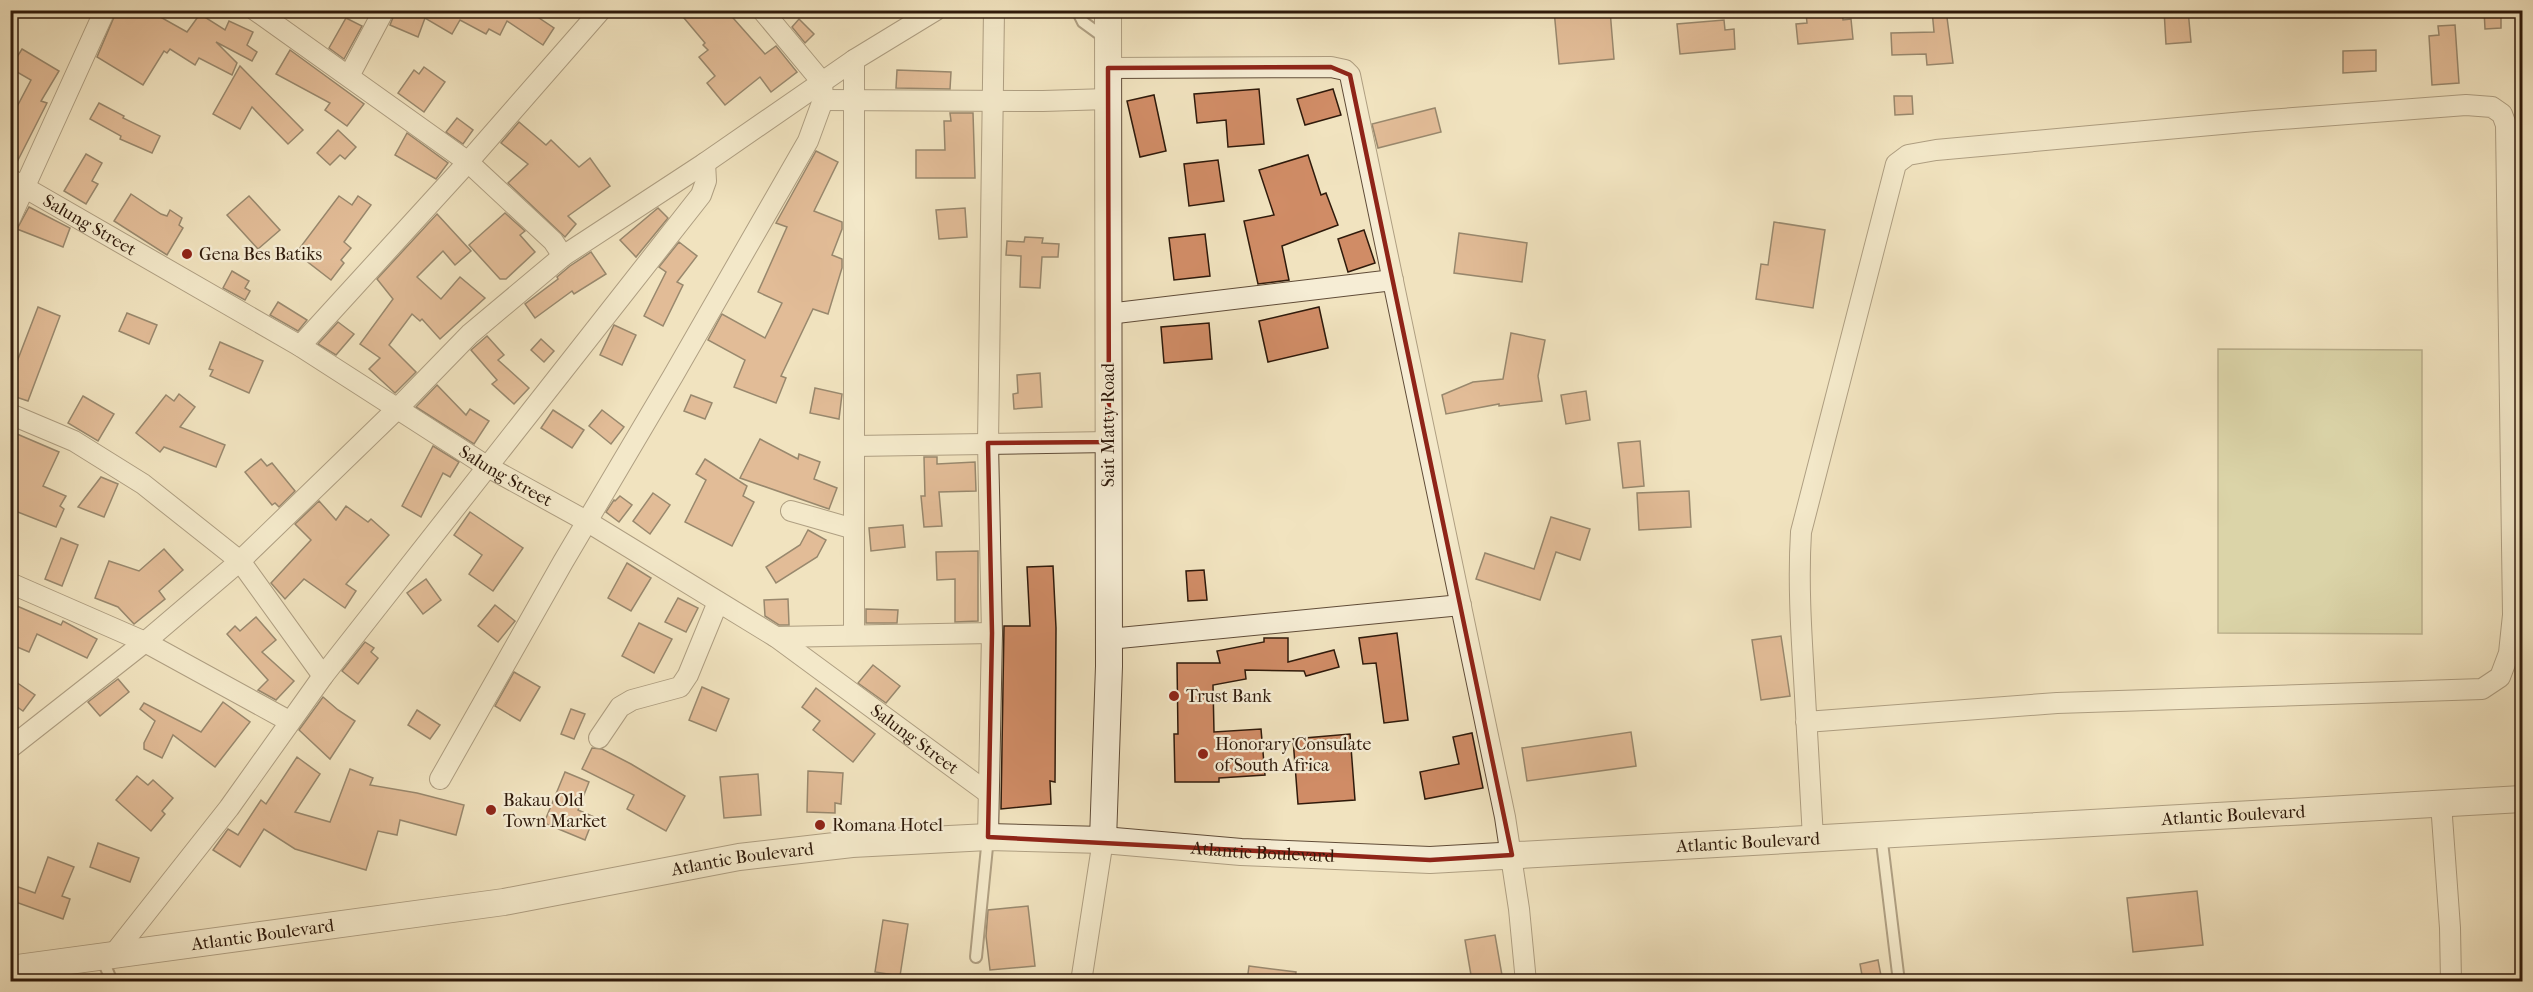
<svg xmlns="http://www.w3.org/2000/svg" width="2533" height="992" viewBox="0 0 2533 992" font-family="'IM FELL French Canon',serif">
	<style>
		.pitch { fill: #c1c18d; stroke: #786e4c; stroke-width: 1.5 }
		.building { fill: #d08c66; stroke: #2f1a0b; stroke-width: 1.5 }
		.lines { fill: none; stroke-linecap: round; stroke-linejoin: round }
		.service-casing { stroke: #604c38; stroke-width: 14 }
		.minor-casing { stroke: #604c38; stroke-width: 22 }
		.tertiary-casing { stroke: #604c38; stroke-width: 28 }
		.service { stroke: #f6edd5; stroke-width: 10 }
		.minor { stroke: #f6edd5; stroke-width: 20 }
		.tertiary { stroke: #f6edd5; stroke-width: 26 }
		.marked { fill: none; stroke: #8f2418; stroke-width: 4.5; stroke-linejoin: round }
		.poi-dot { fill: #8f2418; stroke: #f6edd5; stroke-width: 2 }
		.labels { text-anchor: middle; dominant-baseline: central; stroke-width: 4.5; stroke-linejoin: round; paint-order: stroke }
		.street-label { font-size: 18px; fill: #2f1a0b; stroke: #f6edd5 }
		.poi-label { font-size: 18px; fill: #2f1a0b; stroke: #f6edd5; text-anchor: start }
	</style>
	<rect width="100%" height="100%" fill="#f1e3bf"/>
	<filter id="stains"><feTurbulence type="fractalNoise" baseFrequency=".00333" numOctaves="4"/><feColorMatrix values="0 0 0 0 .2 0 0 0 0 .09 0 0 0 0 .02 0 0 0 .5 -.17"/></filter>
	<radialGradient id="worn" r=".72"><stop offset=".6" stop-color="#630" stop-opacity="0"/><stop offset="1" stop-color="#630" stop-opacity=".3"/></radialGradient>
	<polygon class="pitch" points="2218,349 2422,350 2422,634 2218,633"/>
	<g class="building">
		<polygon points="117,10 148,10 187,32 200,14 225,30 229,21 253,32 247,45 257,52 252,61 216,42 237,63 232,75 199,58 195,65 170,49 167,53 164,51 143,85 97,57"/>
		<polygon points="396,10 527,10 554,28 543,45 507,21 500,35 489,29 486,34 460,20 452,34 425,18 418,37 390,25"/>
		<polygon points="693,10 726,10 765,54 776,46 797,72 771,92 760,77 725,105 707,83 715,76 699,57 708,50 703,45 705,43 684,18"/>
		<polygon points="1554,10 1610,10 1614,59 1559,64"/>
		<polygon points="1842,10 1843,20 1851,19 1853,39 1798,44 1796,24 1807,23 1806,13"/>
		<polygon points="1932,10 1946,10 1953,63 1927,65 1926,54 1892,55 1891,33 1934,32"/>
		<polygon points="2164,10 2188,10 2191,42 2166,44"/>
		<polygon points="2484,10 2501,10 2501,28 2485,29"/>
		<polygon points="346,18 362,26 344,59 329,48"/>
		<polygon points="799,19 814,34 805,43 792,27"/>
		<polygon points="1724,20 1725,30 1734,29 1735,49 1680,54 1677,24"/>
		<polygon points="2455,25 2459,83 2432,85 2429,36 2439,35 2438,26"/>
		<polygon points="22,49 59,71 41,101 47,103 14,168 10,167 10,120 31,80 10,68"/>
		<polygon points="290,50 364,104 347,126 325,110 330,103 276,74"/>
		<polygon points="2376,50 2376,71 2343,73 2343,51"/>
		<polygon points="240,66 303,130 288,144 252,107 240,129 213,114"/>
		<polygon points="424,67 445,82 424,112 398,93 414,70 419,74"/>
		<polygon points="897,70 951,72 950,89 896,88"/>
		<polygon points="1259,89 1264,144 1228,147 1226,120 1197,123 1194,94"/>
		<polygon points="1333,89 1341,115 1305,125 1297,99"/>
		<polygon points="1154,95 1166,151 1140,157 1127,101"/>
		<polygon points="1894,96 1912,96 1913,114 1895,115"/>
		<polygon points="99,103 124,116 123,118 160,136 152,153 120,139 121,136 90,119"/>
		<polygon points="1435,108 1441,132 1378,148 1372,124"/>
		<polygon points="950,113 973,113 975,178 916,178 916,150 945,150 944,121 951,121"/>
		<polygon points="457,118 473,130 463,144 446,132"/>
		<polygon points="519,122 546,145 551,140 579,167 590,158 610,186 568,216 576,224 565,237 508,183 528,164 501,143"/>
		<polygon points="338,130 356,147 345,159 340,155 330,165 317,153"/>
		<polygon points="407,133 448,163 436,179 395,155"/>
		<polygon points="816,151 838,162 814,211 842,222 842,229 832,255 842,259 842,268 828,314 813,309 781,376 786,378 776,403 734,387 745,360 708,340 722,314 765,338 782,303 758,292 787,227 776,223"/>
		<polygon points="86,154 102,163 92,181 98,184 86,204 64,191"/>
		<polygon points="1308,155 1321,195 1326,193 1338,225 1282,246 1289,280 1258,284 1244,221 1274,215 1259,170"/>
		<polygon points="1218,160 1224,201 1189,206 1184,164"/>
		<polygon points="131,194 161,214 167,216 170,210 182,218 179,225 183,228 167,255 114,221"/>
		<polygon points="249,196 280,230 258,249 227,215"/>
		<polygon points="339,196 352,205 358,196 371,205 344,242 351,248 341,260 344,263 331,280 296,253"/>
		<polygon points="29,207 70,228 63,247 17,229"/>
		<polygon points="658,208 668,218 636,257 620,240"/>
		<polygon points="965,208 967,237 939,239 936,210"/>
		<polygon points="505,213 525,231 520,235 535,252 506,279 500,279 469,245"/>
		<polygon points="437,214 471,251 455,265 443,251 417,277 441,299 460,277 485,298 440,339 422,319 420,321 412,314 389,345 416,372 395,393 369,369 380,358 360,344 393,299 377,279"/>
		<polygon points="1774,222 1825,230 1813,308 1756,299 1761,264 1768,265"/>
		<polygon points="1364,230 1375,263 1348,272 1338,239"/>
		<polygon points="1459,233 1527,243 1522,282 1454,273"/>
		<polygon points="1205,234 1210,276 1174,280 1169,238"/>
		<polygon points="1025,237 1043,238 1042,243 1059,244 1058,257 1042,257 1040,288 1020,287 1021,256 1006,255 1007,241 1024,242"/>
		<polygon points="679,242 697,256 677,282 683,285 663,326 644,316 666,272 659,267"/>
		<polygon points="591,252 606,274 574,294 572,291 535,318 525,304 558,279 557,277 570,266"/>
		<polygon points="232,271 249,281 245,288 250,291 245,300 223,288"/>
		<polygon points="278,302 307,320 298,331 270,315"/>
		<polygon points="38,307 60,316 28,401 10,395 10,380"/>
		<polygon points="1319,307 1328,348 1268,362 1259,321"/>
		<polygon points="127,313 157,325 149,344 119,331"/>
		<polygon points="338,322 354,334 336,355 318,344"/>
		<polygon points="1209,323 1212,359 1164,363 1161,327"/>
		<polygon points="614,325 636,335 622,365 600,355"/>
		<polygon points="1511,333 1545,340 1538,376 1542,401 1499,406 1499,404 1446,414 1442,395 1473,382 1503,379"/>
		<polygon points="487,336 504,355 498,360 529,388 514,404 492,384 497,380 471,350"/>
		<polygon points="541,339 554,351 544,362 531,350"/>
		<polygon points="220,342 263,361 249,393 210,376 213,370 209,369"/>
		<polygon points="1040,373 1042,407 1014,409 1013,394 1018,393 1017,375"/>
		<polygon points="437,385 466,415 470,409 489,421 474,444 416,407"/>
		<polygon points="815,388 842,394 839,419 810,413"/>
		<polygon points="1586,391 1590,420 1566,424 1561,395"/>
		<polygon points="179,394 195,407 180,427 225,445 216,467 164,447 160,452 136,433 166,395 174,401"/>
		<polygon points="691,395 712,403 705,419 684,411"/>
		<polygon points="83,396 114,414 98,441 68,423"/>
		<polygon points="553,410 584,430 572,448 541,428"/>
		<polygon points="602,410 624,427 611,444 589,426"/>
		<polygon points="10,431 59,452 43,486 66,496 60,506 64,509 56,527 10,509"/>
		<polygon points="760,439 798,459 799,454 820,462 814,479 837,488 829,509 740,478"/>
		<polygon points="1640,441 1644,486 1623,488 1618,443"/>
		<polygon points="433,446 459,462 450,477 443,473 421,517 402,506"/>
		<polygon points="924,457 937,457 937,464 975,462 976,491 939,492 942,526 924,527 921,496 925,496"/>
		<polygon points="261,459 267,466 272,463 295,491 279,507 275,503 272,505 245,472"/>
		<polygon points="705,459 747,486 743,496 754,502 732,546 685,522 706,480 696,474"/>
		<polygon points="101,477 118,484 104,517 78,507"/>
		<polygon points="1689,491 1691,527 1639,530 1637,493"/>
		<polygon points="653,493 670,505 650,534 633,521"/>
		<polygon points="620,496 632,505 619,522 606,512 614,500 615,501"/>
		<polygon points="319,501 336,520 346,506 368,522 371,519 389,535 346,584 356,591 345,608 304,579 285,599 271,583 311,540 295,524"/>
		<polygon points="470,512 523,548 493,591 469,574 482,555 454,535"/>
		<polygon points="1551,517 1590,529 1580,560 1556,552 1540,600 1476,579 1485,553 1534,569"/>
		<polygon points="903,525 905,547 871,551 869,528"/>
		<polygon points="808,530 826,540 817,557 776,583 766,567 800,545"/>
		<polygon points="61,538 78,545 62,586 45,579"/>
		<polygon points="164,549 183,570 159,591 165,599 134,624 118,607 95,598 109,561 139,571"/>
		<polygon points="978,551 978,621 955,622 955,579 937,580 936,552"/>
		<polygon points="627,563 651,578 631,611 608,598"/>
		<polygon points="1053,566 1056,628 1055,782 1050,781 1051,804 1001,809 1004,626 1030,626 1027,567"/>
		<polygon points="1204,570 1207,600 1188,601 1186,571"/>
		<polygon points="426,579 441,600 423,614 407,593"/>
		<polygon points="678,598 698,608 686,632 665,622"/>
		<polygon points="788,599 789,625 779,625 765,616 764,600"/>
		<polygon points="10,603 61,625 63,621 97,639 87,658 37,634 29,652 10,644"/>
		<polygon points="495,605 515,621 498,642 478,626"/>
		<polygon points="866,609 898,610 897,623 866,623"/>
		<polygon points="256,617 276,640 262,652 294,681 276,700 258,690 268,680 227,634 235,626 240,631"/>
		<polygon points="639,623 672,639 654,673 622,656"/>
		<polygon points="1397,633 1408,720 1384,723 1376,663 1363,664 1359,638"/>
		<polygon points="1781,636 1790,696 1761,700 1752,640"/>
		<polygon points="1264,638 1288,638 1288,662 1334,650 1339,667 1306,676 1304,671 1245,670 1246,679 1213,685 1214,732 1261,729 1265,775 1219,778 1219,782 1175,782 1174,734 1178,734 1177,663 1220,663 1217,651 1264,642"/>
		<polygon points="365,642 374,648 371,652 378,658 358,684 342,671"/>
		<polygon points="873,665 900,686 886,703 858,683"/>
		<polygon points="514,672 540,687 520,721 495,706"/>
		<polygon points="10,678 35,695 23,711 10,702"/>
		<polygon points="118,679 129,692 100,716 88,702"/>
		<polygon points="702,687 729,699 716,731 689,720"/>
		<polygon points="816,688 875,734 853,762 813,730 820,721 802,707"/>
		<polygon points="323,697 338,710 355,721 330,759 299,730"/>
		<polygon points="223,702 250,722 215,767 173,735 162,758 144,749 144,743 155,721 140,709 144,703 201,732"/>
		<polygon points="571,709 585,714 574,739 561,734"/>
		<polygon points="417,710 440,725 430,739 408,725"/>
		<polygon points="1631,732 1636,766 1527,781 1522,748"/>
		<polygon points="1472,733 1483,788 1425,799 1420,772 1459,764 1453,737"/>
		<polygon points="1350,734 1355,800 1298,804 1293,739"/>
		<polygon points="592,748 602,749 631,764 685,796 666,831 627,809 634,795 582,769"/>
		<polygon points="297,757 320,774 295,812 330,822 350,769 373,778 370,785 417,793 464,805 456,835 400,820 397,835 378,831 366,870 295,849 264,829 240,867 213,850 228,829 238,835 261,800 266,804"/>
		<polygon points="808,771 843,773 841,804 835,803 835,813 807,812"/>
		<polygon points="565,772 589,782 578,810 594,817 585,840 544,823"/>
		<polygon points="758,774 761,815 724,818 720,777"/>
		<polygon points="137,776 148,785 153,780 173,798 162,811 165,814 151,831 116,800"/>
		<polygon points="98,843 139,858 130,882 90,867"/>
		<polygon points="48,857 74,867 62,896 70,899 63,919 10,900 10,884 35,893"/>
		<polygon points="2197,891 2203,945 2133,952 2127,898"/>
		<polygon points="1028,906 1035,966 990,970 986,936 988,910"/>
		<polygon points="883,920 908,924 900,976 875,972"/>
		<polygon points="1495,935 1503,981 1472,981 1465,940"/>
		<polygon points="1878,960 1882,981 1863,981 1860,964"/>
		<polygon points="1249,966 1296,972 1295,981 1247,981"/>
	</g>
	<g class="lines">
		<defs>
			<g id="service">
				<polyline points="1077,10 1083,22 1105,38"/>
				<polyline points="1881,834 1899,982"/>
				<polyline points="976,957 988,837"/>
				<polyline points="102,958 112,982"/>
			</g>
			<g id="minor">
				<polyline points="255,10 468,162 553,241 563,256"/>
				<polyline points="1108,68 1331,67 1345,70 1350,75 1505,817 1519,909 1526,982"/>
				<polyline points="349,76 384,10"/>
				<polyline points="823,100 1043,101 1108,99"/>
				<path id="s1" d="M10,179L300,346L488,467L588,522L776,637L988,793"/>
				<polyline points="10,219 105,10"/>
				<polyline points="1108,314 1393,280"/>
				<polyline points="300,346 468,162 601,10"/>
				<polyline points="10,414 74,441 143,484 240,561 323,676"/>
				<polyline points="854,446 1109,442"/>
				<polyline points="791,511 854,529"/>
				<polyline points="10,583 145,642 289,721"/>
				<polyline points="854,635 854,60"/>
				<polyline points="776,637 992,633"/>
				<polyline points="1109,639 1461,605"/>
				<path d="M1806,722L2057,703L2482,689L2500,677L2509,653L2513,615L2506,125L2502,114L2492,107L2466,105L2255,121L1936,150L1908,155L1896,164L1801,532C1798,581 1801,629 1804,678C1807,731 1810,784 1813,838"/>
				<polyline points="599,738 620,707 632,700 680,687 688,675 718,602"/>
				<polyline points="10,748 145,642 240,561 398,408 470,334 563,256 705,163 854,60 936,10"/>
				<polyline points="440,779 563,562 673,376 808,141 823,100 822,82 762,10"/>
				<polyline points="2441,803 2450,928 2451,982"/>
				<polyline points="988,837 992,633 988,443 994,10"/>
				<polyline points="112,956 229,808 323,676 701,195 706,181 705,163"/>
				<polyline points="1081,982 1103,840"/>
			</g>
			<g id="tertiary">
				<polyline points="1103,840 1109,666 1108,10"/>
				<path id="s2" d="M10,969L504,902L739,857L852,844L988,837L1103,840L1241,852L1430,860L2522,799"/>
			</g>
		</defs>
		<use href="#service" class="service-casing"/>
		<use href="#minor" class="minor-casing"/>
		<use href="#tertiary" class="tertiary-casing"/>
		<use href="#service" class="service"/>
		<use href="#minor" class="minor"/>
		<use href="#tertiary" class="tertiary"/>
	</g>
	<path d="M0 0H2533V992H0ZM1331,67L1350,75L1512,855L1430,860L988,837L992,633L988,443L1109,442L1108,68Z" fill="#f1e3bf" fill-opacity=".55" fill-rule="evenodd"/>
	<path class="marked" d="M1331,67L1350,75L1512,855L1430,860L988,837L992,633L988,443L1109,442L1108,68Z"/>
	<g class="poi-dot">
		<circle cx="187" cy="254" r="6"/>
		<circle cx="1174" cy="696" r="6"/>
		<circle cx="1203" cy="754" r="6"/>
		<circle cx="491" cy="810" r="6"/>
		<circle cx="820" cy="825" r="6"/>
	</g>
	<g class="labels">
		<g class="street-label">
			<text stroke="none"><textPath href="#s1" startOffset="92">Salung Street</textPath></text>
			<text transform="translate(1108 425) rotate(-90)">Sait Matty Road</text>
			<text stroke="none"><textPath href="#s1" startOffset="578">Salung Street</textPath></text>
			<text stroke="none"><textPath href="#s1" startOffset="1065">Salung Street</textPath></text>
			<text stroke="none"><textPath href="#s2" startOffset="2235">Atlantic Boulevard</textPath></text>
			<text stroke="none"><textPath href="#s2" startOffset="1749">Atlantic Boulevard</textPath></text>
			<text stroke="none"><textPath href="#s2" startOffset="1263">Atlantic Boulevard</textPath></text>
			<text stroke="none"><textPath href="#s2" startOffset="741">Atlantic Boulevard</textPath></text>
			<text stroke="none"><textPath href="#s2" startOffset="255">Atlantic Boulevard</textPath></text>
		</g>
		<g class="poi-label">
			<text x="199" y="254">Gena Bes Batiks</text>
			<text x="1186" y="696">Trust Bank</text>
			<text x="1215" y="744">Honorary Consulate<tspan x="1215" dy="21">of South Africa</tspan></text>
			<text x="503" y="800">Bakau Old<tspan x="503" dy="21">Town Market</tspan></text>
			<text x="832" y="825">Romana Hotel</text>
		</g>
	</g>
	<rect width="2533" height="992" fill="none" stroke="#f1e3bf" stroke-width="36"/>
	<rect x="12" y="12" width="2509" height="968" fill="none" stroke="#2f1a0b" stroke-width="3"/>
	<rect x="18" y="18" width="2497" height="956" fill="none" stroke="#2f1a0b" stroke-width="1.5"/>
	<rect width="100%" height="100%" filter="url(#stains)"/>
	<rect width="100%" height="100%" fill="url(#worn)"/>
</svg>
